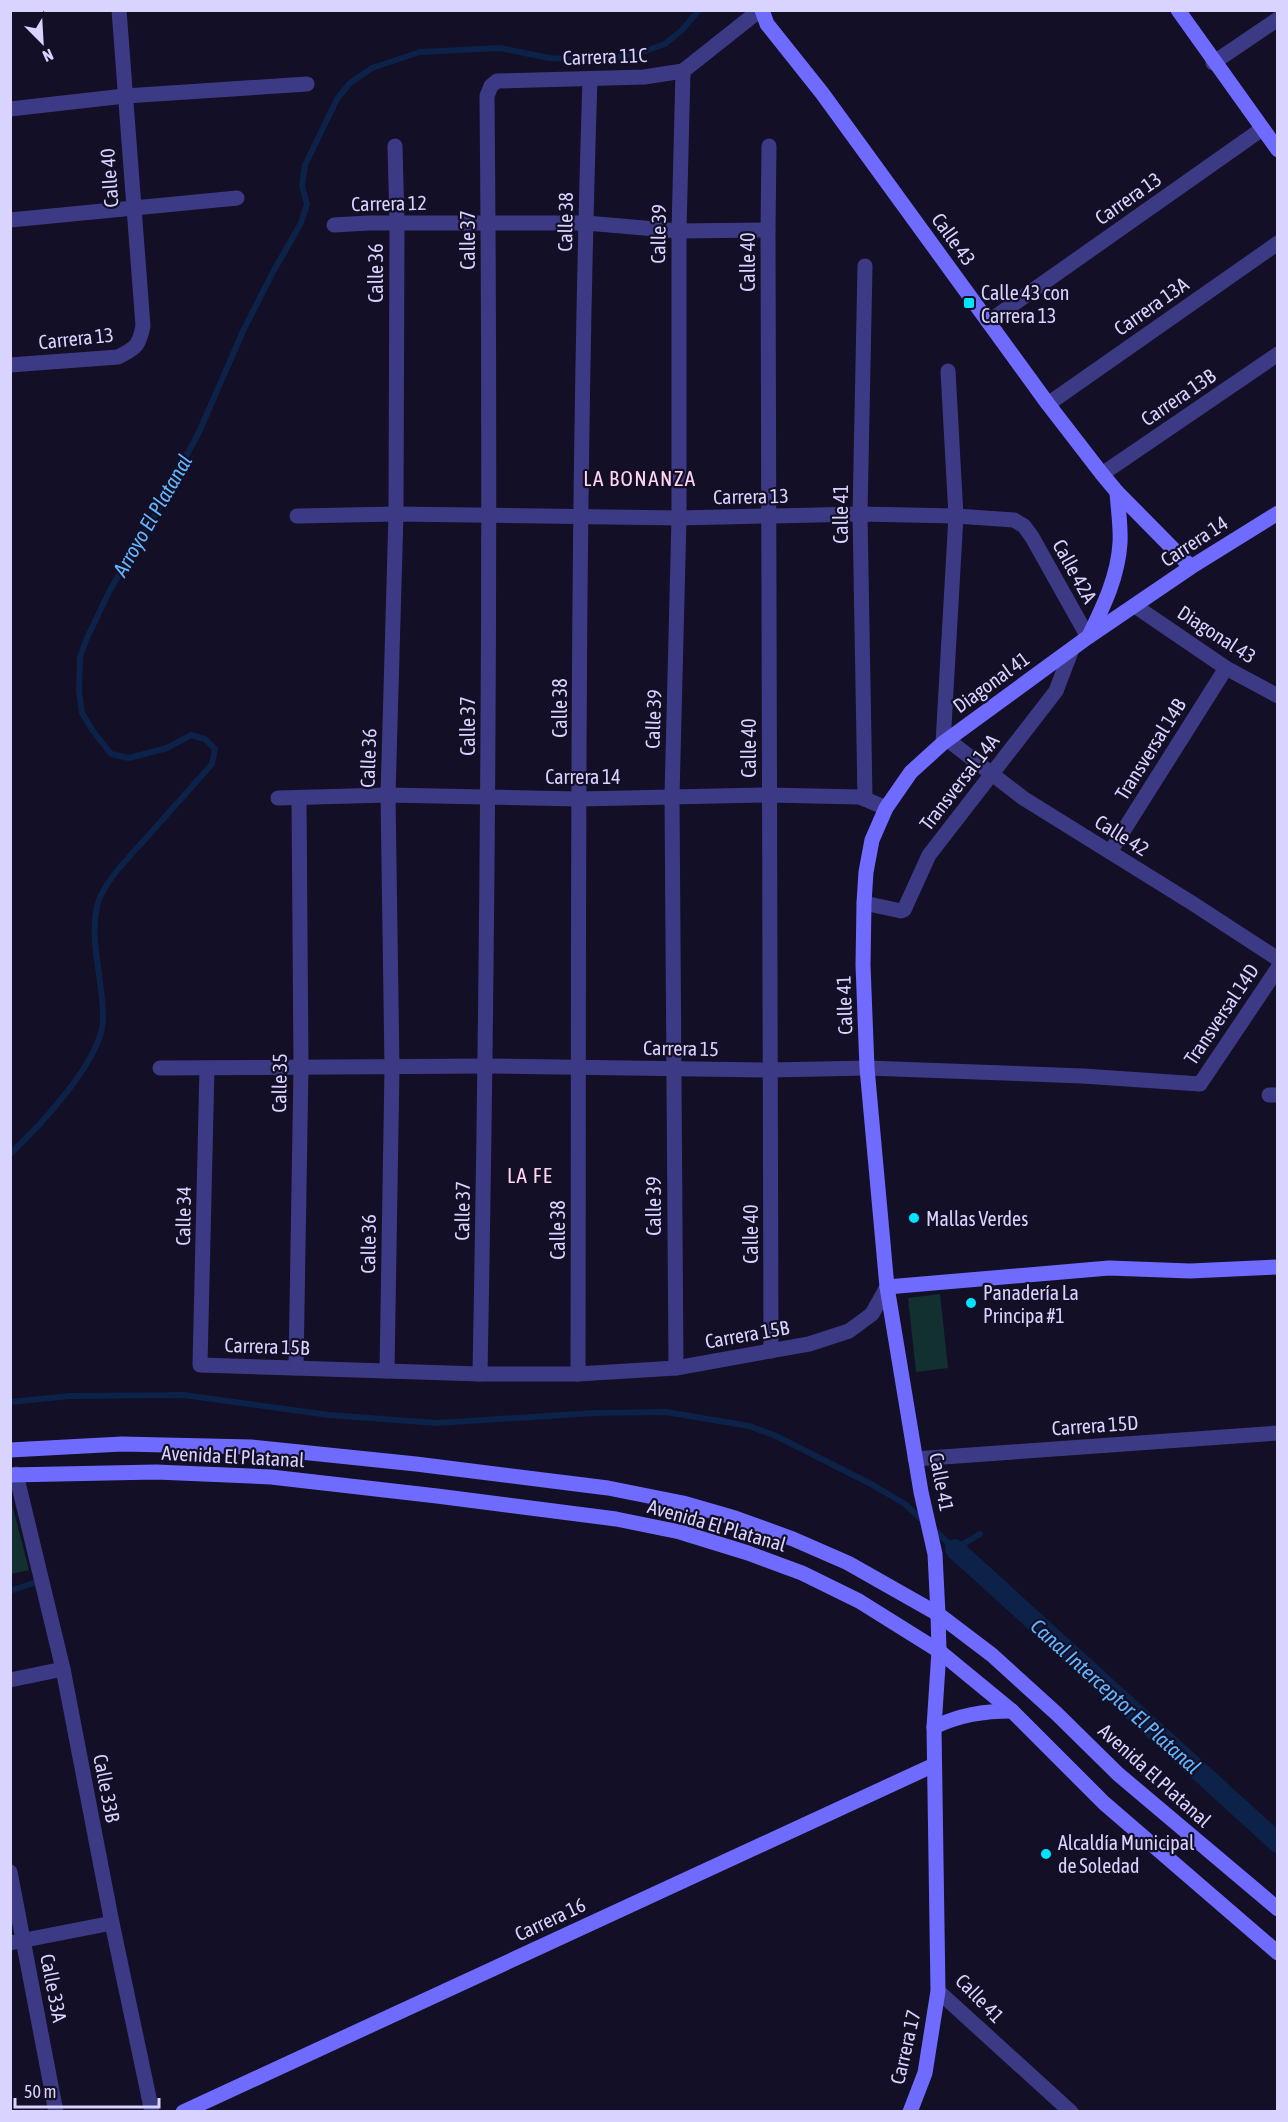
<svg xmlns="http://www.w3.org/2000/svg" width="1288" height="2122" viewBox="0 0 1288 2122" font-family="'Asap Condensed',sans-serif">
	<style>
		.green { fill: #12302f }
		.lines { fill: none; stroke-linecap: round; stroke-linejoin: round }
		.stream { stroke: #0c2248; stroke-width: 6 }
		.canal { stroke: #0c2248; stroke-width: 20 }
		.street { stroke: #3d3a85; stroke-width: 15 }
		.secondary { stroke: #6f6bff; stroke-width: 15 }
		.poi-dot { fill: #00e5ff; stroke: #130f26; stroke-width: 2 }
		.labels { text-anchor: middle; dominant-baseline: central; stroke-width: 4.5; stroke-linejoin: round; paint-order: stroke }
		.street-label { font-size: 20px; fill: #d9d4ff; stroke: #130f26 }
		.poi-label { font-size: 20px; fill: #d9d4ff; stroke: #130f26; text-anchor: start }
		.neighbourhood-label { font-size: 21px; letter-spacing: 1.5px; fill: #ffd6f0; stroke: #130f26 }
		.water-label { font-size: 21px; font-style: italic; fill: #62b6ff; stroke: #130f26 }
	</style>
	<rect width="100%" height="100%" fill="#130f26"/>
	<g class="green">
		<polygon points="940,1294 948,1368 916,1372 908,1298"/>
		<polygon points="11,1500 29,1570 11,1574 10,1574"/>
	</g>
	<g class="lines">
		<g class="stream">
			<path d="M10,1154C39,1127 102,1060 103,1020C104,983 89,944 97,906C103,882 132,854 148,836C169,812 191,788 212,764L215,749L205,739L191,735L167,748L129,758L111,754L93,731L82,713L79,691L80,657L86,640L111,588L149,526L199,432L244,329L273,272L301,223L307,204L302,186L305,165L337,99L350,83L372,68L420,52L500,48L549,58L599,61L645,51L665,44L682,30L699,10"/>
			<polyline points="10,1402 70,1396 184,1395 329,1415 437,1423 594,1413 666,1412 749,1426 776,1436 871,1484 905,1504 923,1521"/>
			<polyline points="933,1529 955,1549 980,1534"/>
			<polyline points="10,1591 42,1580"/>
		</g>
		<polyline class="canal" points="955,1549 1278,1843"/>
		<g class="street">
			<polyline points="1213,63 1278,19"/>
			<polyline points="10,109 125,96 307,84"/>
			<polyline points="769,146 768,230 771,1351"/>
			<polyline points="10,220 237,198"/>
			<polyline points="334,225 368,223 586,223 679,231 768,230"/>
			<polyline points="988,322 1262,129"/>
			<path d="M10,365L118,357C136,348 139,346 143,326L119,10"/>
			<polyline points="1048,404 1278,243"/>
			<polyline points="1102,474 1278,354"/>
			<polyline points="297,516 396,514 679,518 860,514 956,516 1014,520 1024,526 1032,537 1088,637"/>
			<polyline points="1135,606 1226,668 1278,696"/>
			<polyline points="948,740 1023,798 1192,903 1278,959"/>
			<polyline points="943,743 956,516 948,371"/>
			<polyline points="278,798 388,795 579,799 769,795 860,797 886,808"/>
			<polyline points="865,798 860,514 865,266"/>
			<polyline points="1110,852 1226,668"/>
			<polyline points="864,903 901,911 904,910 929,855 1056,691 1072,649"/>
			<polyline points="160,1068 486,1066 771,1070 867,1068 1083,1076 1200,1084 1278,968"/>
			<polyline points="207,1068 200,1365 480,1374 578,1374 676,1368 809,1344 849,1331 872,1314 887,1287"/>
			<polyline points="1269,1095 1278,1095"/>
			<polyline points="296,1368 301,1067 299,798"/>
			<polyline points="676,1368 672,796 679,518 679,231 683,71"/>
			<polyline points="387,1371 392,1068 388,795 396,514 397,223 395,146"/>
			<path d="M480,1374C488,948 491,522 487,96L491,86L497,81L644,77L683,71L760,10"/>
			<path d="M578,1374C579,942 576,510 590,79"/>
			<polyline points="915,1459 1278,1433"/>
			<polyline points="16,1474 63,1669 112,1923 152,2112"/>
			<polyline points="10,1680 63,1669"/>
			<polyline points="10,1872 56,2112"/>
			<polyline points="10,1943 112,1923"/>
			<polyline points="938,1991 1071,2112"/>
		</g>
		<g class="secondary">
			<polyline points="762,10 767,24 822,93 1048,404 1102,474 1117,492 1191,567"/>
			<polyline points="1178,10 1278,150"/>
			<path d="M1089,636C1103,607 1118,577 1120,543C1121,526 1118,509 1117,492"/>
			<polyline points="887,1287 1109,1268 1190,1271 1278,1267"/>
			<polyline points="10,1450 122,1444 251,1447 416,1464 608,1488 683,1503 735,1518 793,1539 848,1563 938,1614 992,1655 1057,1714 1118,1774 1278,1909"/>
			<polyline points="10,1475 156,1472 271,1477 437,1496 616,1519 680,1532 748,1553 802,1573 859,1601 939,1651 1012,1711 1104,1803 1278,1953"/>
			<path d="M934,1727C960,1715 983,1711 1012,1711"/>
			<polyline points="183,2112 934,1765"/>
			<polyline points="910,2112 925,2073 938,1991 934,1727 939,1651 938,1614 935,1554 921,1492 887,1287 867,1068 863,965 864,903 866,872 872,840 886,808 904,782 911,772 943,743 1088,637 1191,567 1278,513"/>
		</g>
	</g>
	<g class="poi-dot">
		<rect x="963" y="297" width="12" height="12" rx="3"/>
		<circle cx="914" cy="1218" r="6"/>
		<circle cx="971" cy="1303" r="6"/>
		<circle cx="1046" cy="1854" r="6"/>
	</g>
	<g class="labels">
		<g class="street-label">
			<text transform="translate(605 56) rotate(-2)">Carrera 11C</text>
			<text transform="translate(109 178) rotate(-94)">Calle 40</text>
			<text transform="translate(1128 198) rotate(-35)">Carrera 13</text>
			<text transform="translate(389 203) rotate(-1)">Carrera 12</text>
			<text transform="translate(565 222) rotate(-89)">Calle 38</text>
			<text transform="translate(658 234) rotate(-89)">Calle 39</text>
			<text transform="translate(954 239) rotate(54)">Calle 43</text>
			<text transform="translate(467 240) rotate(-90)">Calle 37</text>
			<text transform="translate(747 262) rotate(-90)">Calle 40</text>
			<text transform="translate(375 273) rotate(-90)">Calle 36</text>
			<text transform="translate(1151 306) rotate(-35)">Carrera 13A</text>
			<text transform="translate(76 338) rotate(-6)">Carrera 13</text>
			<text transform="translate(1178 397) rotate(-34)">Carrera 13B</text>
			<text transform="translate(751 496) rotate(-1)">Carrera 13</text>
			<text transform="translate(840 514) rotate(-90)">Calle 41</text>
			<text transform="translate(1194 541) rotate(-33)">Carrera 14</text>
			<text transform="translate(1075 571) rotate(61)">Calle 42A</text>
			<text transform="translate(1217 634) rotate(33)">Diagonal 43</text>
			<text transform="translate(991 682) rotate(-36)">Diagonal 41</text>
			<text transform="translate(559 708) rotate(-90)">Calle 38</text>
			<text transform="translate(653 719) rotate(-88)">Calle 39</text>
			<text transform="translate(467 726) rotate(-90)">Calle 37</text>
			<text transform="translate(748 748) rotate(-90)">Calle 40</text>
			<text transform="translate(1150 749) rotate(-58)">Transversal 14B</text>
			<text transform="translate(368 758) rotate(-88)">Calle 36</text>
			<text x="583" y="776">Carrera 14</text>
			<text transform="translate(959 782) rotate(-52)">Transversal 14A</text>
			<text transform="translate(1122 835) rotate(32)">Calle 42</text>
			<text transform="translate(844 1005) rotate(-92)">Calle 41</text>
			<text transform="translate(1221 1014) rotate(-56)">Transversal 14D</text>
			<text transform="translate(681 1048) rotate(1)">Carrera 15</text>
			<text transform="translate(279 1083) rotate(-89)">Calle 35</text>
			<text transform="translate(653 1206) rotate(-90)">Calle 39</text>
			<text transform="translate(462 1211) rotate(-89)">Calle 37</text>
			<text transform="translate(183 1216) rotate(-89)">Calle 34</text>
			<text transform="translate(557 1230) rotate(-90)">Calle 38</text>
			<text transform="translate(750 1234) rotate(-90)">Calle 40</text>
			<text transform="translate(368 1244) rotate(-89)">Calle 36</text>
			<text transform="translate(747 1334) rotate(-10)">Carrera 15B</text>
			<text transform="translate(267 1346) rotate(2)">Carrera 15B</text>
			<text transform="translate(1095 1425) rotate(-4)">Carrera 15D</text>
			<text transform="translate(233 1456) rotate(3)">Avenida El Platanal</text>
			<text transform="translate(942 1482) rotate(79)">Calle 41</text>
			<text transform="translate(717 1525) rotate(16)">Avenida El Platanal</text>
			<text transform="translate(1155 1775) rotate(42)">Avenida El Platanal</text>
			<text transform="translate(107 1788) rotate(79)">Calle 33B</text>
			<text transform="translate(550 1919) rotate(-25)">Carrera 16</text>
			<text transform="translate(54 1988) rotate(79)">Calle 33A</text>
			<text transform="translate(980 1998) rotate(46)">Calle 41</text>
			<text transform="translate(905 2047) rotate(-77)">Carrera 17</text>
		</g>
		<g class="poi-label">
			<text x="981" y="292">Calle 43 con<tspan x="981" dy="23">Carrera 13</tspan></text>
			<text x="926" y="1218">Mallas Verdes</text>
			<text x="983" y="1292">Panadería La<tspan x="983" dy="23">Principa #1</tspan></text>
			<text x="1058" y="1842">Alcaldía Municipal<tspan x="1058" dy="23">de Soledad</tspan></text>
		</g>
		<g class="neighbourhood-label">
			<text x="640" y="478">LA BONANZA</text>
			<text x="530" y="1175">LA FE</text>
		</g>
		<g class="water-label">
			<text transform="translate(152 515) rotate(-60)">Arroyo El Platanal</text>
			<text transform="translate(1116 1696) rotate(42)">Canal Interceptor El Platanal</text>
		</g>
	</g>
	<rect width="1288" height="2122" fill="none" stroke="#d9d4ff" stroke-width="24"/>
	<g transform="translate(42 42) rotate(156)" stroke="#130f26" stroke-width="4.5" paint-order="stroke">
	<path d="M0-4.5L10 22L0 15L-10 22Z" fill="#d9d4ff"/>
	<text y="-9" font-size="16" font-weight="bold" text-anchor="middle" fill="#d9d4ff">N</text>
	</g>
	<path d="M15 2098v9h144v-9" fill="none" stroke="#d9d4ff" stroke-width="3"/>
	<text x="24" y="2098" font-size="18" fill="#d9d4ff" stroke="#130f26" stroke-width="4.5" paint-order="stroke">50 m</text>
</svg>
